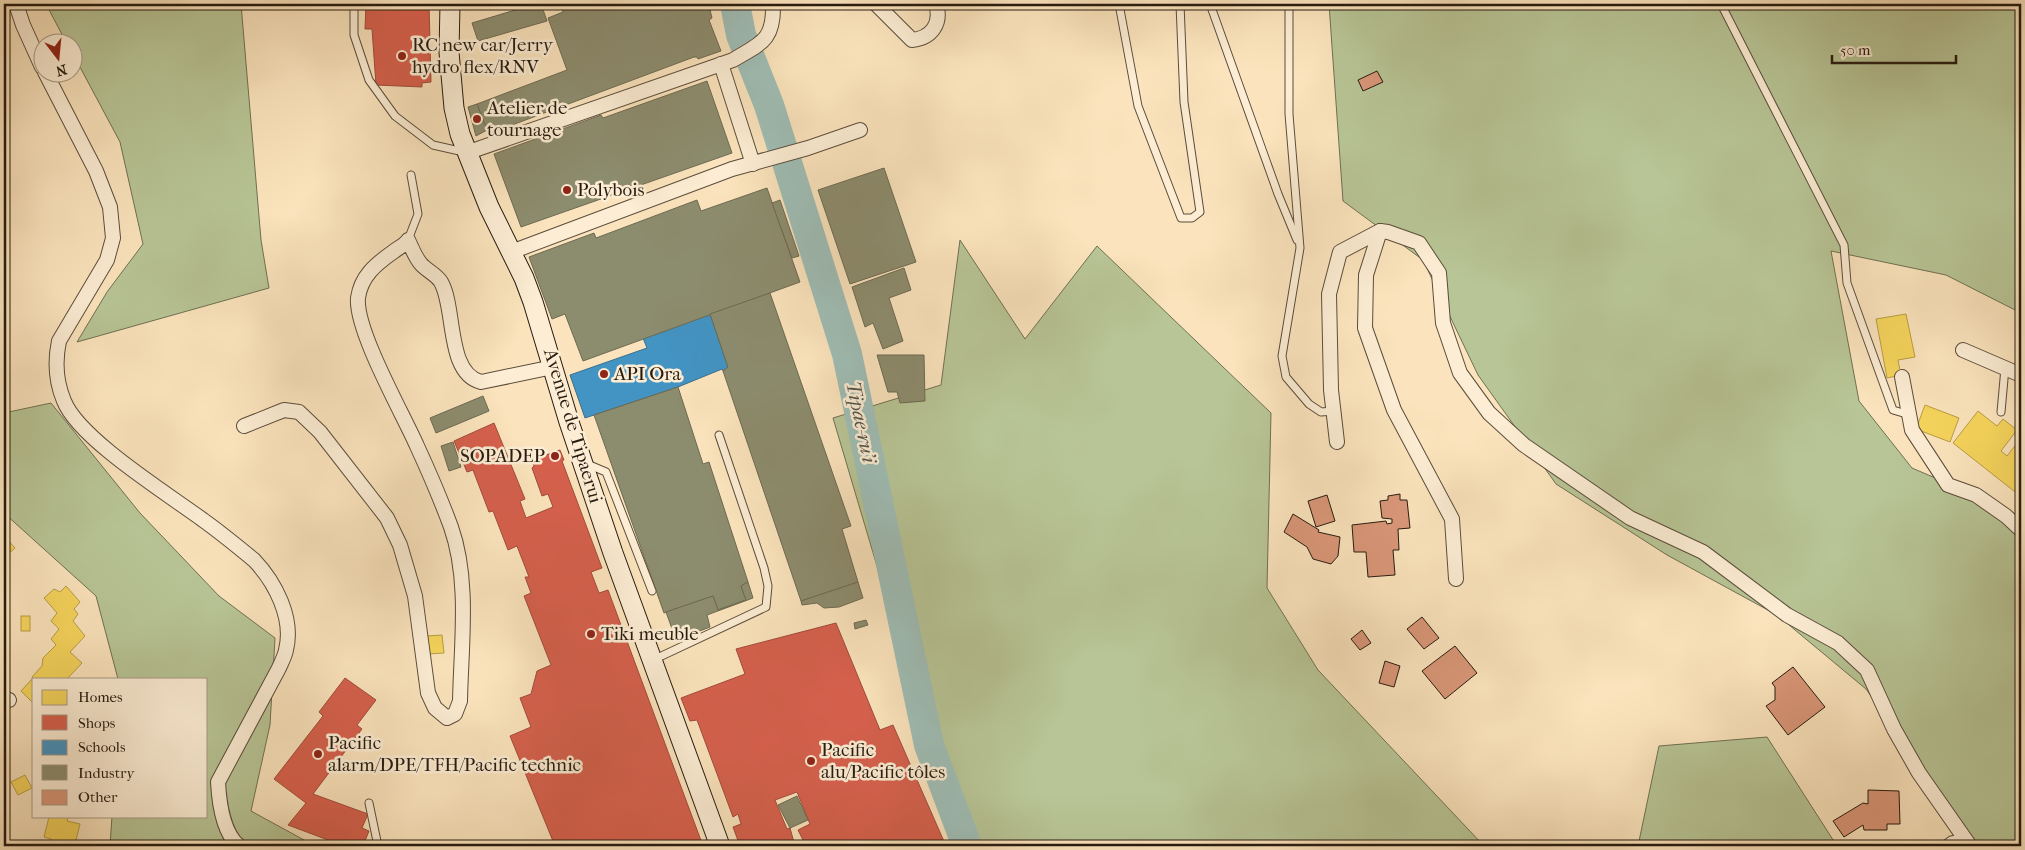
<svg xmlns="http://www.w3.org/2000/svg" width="2025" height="850" viewBox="0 0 2025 850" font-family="'IM FELL French Canon',serif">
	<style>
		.green { fill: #b8c596; stroke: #6f7053 }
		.homes { fill: #f6d55c; stroke: #b89d45 }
		.shops { fill: #d6604d; stroke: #a14b3b }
		.schools { fill: #4393c3; stroke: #3a6f8d }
		.industry { fill: #8c8c6e; stroke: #6d6a52 }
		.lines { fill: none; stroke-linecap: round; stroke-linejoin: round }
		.river { stroke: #9fbeb6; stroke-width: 30 }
		.building { fill: #da9779; stroke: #261b10 }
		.lane-casing { stroke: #5b4d3b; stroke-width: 9 }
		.street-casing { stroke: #5b4d3b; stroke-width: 16 }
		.secondary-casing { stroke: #261b10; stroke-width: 21 }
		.lane { stroke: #fcedd4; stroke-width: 7 }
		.street { stroke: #fcedd4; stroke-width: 14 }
		.secondary { stroke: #fcedd4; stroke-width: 19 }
		.poi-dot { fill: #8f2418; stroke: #fcedd4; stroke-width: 2 }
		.labels { text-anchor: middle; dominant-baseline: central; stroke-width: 5; stroke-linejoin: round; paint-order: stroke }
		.poi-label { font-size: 19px; fill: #261b10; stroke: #fcedd4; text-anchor: start }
		.street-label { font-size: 19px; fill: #261b10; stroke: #fcedd4 }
		.water-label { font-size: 20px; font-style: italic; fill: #50544a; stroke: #fcedd4 }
	</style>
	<rect width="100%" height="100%" fill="#fbe4bd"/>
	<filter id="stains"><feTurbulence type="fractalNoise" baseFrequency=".004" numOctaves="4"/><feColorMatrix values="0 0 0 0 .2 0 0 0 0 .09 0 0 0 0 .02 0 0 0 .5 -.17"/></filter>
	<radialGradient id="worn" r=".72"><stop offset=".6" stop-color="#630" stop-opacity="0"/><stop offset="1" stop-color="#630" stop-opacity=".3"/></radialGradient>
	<g class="green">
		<polygon points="46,4 241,4 261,240 269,288 77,342 107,292 143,244 120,142 73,54 72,42 66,42"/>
		<polygon points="1329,4 2021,4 2021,313 1946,275 1831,251 1859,401 1912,468 2005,508 2021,526 2021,846 1966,846 1909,749 1866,689 1777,615 1667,555 1556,484 1478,375 1423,260 1343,201"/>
		<polygon points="960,240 1025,339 1097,246 1271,413 1267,588 1318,670 1484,846 968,846 927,761 909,706 893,620 833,418 941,385"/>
		<polygon points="51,403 140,513 219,596 275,638 270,725 251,811 315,846 110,846 112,816 206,816 206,679 118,679 96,596 4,513 4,413"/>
		<polygon points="1767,737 1837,846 1638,846 1659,746"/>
	</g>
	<g class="homes">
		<polygon points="1906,314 1915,357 1898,360 1901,375 1887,378 1876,319"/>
		<polygon points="1925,405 1959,418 1950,442 1916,429"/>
		<polygon points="1978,411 1997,426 2003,419 2017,430 2001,451 2007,456 2021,438 2021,493 2019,495 1953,443"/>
		<polygon points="5,537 15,548 8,554 4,549"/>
		<polygon points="66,586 80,602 74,609 78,614 73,621 85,636 70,652 82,663 67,679 34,679 34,704 21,691 33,678 32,677 42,666 43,658 56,645 51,639 59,629 51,621 57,613 44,598 54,589 60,592"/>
		<rect x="21" y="616" width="9" height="15"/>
		<polygon points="442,635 444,653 428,654 427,636"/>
		<polygon points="25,775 32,788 18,795 11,782"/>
		<polygon points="69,816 67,821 80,824 75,844 62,842 60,846 50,846 51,839 44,837 49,817"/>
	</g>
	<g class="shops">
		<polygon points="366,4 429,4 431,82 422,83 422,87 376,85 372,29 365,29"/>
		<polygon points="494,423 525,499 520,501 526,518 553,507 548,494 542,496 532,468 534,466 532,460 560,450 564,460 562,461 602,568 591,572 599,593 608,590 703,846 555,846 510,736 531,727 520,698 531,694 537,671 551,665 524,596 531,593 525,577 529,577 517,546 508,550 493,511 489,512 473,470 467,472 454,441"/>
		<polygon points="836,623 880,730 893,725 946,846 806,846 798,830 810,824 797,792 775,800 787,829 790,828 795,846 740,846 733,827 741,824 738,814 733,817 697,720 690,721 681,698 745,674 736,649"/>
		<polygon points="345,678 376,700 357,725 362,729 313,794 368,814 362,828 369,831 363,846 344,846 288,825 306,803 274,779 323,716 319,712"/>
	</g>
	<polygon class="schools" points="710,314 728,367 723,371 722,369 678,387 585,418 570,375 647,348 643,338"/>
	<g class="industry">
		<polygon points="535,4 541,4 547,21 478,41 472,23"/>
		<polygon points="561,4 719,4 720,8 710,10 712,18 709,20 721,51 698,59 697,57 694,57 488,134 477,104 567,70 548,18 563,12"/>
		<polygon points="707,81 732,153 521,227 494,154 601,115 603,118"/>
		<polygon points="477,104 487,130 476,136 468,107"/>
		<polygon points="884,168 916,262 850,284 818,190"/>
		<polygon points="767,188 800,282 583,361 565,314 552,319 529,257 594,233 596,238 697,200 701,211"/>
		<polygon points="780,200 799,256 792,258 772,203"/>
		<polygon points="904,268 911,290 889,298 903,341 883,349 873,323 865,327 852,287"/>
		<polygon points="770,293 851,526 842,529 858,582 801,601 723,371 728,367 710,314"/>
		<polygon points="877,355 924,355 925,401 900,403 897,392 888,392"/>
		<polygon points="678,387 703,464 709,462 748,582 741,586 746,600 718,610 713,596 664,613 594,415"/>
		<polygon points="483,396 489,411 436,433 430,418"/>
		<polygon points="453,442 461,467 449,471 441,446"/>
		<polygon points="748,582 753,598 707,615 710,627 676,640 666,612 713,596 718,610 746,600 741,586"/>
		<polygon points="858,582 863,598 839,607 824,608 817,603 802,605 801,601"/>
		<polygon points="866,620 868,625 855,629 854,623"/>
		<polygon points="797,796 808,820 790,828 778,805"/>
	</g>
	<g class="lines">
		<polyline class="river" points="735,4 741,35 769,105 847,354 929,745 967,846"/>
	</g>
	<g class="building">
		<polygon points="1377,71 1383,82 1363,91 1358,80"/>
		<polygon points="1400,494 1400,500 1407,500 1410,528 1398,529 1399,550 1393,550 1395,575 1368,577 1366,552 1354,552 1352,525 1386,521 1387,524 1392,523 1392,519 1382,518 1380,501 1388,500 1388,496"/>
		<polygon points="1327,495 1335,521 1316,527 1308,501"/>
		<polygon points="1293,514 1319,530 1318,532 1340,537 1338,556 1331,564 1313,559 1307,547 1284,532"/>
		<polygon points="1422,617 1439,638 1424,649 1407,629"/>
		<polygon points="1362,630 1371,643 1360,650 1351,639"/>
		<polygon points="1455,646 1477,673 1445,699 1422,671"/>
		<polygon points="1385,661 1400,666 1394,687 1379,683"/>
		<polygon points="1793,667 1825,707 1788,735 1766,706 1775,700 1775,687 1772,683"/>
		<polygon points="1868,790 1899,791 1900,824 1887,824 1887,830 1864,830 1863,825 1844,837 1833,821 1863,803 1868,804"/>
	</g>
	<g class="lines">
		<defs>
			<g id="lane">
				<polyline points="354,4 354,35 369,80 395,116 433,145 464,152"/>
				<polyline points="1119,4 1138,106 1181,218 1192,218 1200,212 1184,102 1180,4"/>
				<polyline points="1210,4 1278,194 1297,240"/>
				<polyline points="1289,4 1289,114 1300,248 1282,356 1286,377 1309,404 1321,412 1334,411"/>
				<polyline points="1721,4 1844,245 1847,283 1893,410 1910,415"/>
				<polyline points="408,240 418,214 411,175"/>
				<polyline points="2001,412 2005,368"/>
				<polyline points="587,464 606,472 652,591"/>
				<polyline points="653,660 766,607 768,586 764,568 719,435"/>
				<polyline points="369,803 378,846"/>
				<polyline points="1943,846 1951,840 1964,838"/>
			</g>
			<g id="street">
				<polyline points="16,4 23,25 42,67"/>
				<path d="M876,4L912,40C932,38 942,23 936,4"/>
				<polyline points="721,64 753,164"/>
				<path d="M45,72L96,171L110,207L113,238L107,260L59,341C55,360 56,382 64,401C79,439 168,494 203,520C220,532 237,546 254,560C275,582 294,618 286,650C285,656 281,663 279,668L218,782C219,801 223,833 239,846"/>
				<path d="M466,153L733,60C761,43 774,41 773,4"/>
				<polyline points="1380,231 1366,275 1365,328 1394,410 1452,519 1456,579"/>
				<polyline points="511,252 732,169 808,148 860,130"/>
				<polyline points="1963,350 2021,375"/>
				<polyline points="1902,377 1912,430 1948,485 1976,495 2006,516 2021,530"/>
				<path d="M244,426L284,410L299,412L320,432L387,518L400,545L415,596L428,693L435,708L447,718L455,714L460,701C461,645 470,581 451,527C441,500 429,472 417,446C403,414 355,330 358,298C361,276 376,264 393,252C398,248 405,245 408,240C412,248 415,257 421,264C426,270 437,275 441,282C456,308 446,373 481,382L553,367"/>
				<polyline points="1337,442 1331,390 1329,294 1340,252 1380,231 1388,232 1419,243 1439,273 1443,323 1460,373 1489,413 1524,445 1630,518 1703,552 1787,615 1838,643 1867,670 1894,729 1919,773 1970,846"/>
				<polyline points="4,701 9,700"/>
			</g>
			<polyline id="secondary" points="450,4 449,52 454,108 460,134 489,207 524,278 533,302 569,422 613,553 720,846"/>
		</defs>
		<use href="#lane" class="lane-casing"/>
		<use href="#street" class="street-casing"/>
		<use href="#secondary" class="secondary-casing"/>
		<use href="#lane" class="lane"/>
		<use href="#street" class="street"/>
		<use href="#secondary" class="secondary"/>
	</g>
	<g class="poi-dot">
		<circle cx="402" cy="56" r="5"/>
		<circle cx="477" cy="119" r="5"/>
		<circle cx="567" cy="190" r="5"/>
		<circle cx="604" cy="374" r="5"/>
		<circle cx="555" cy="456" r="5"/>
		<circle cx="591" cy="634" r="5"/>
		<circle cx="318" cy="754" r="5"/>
		<circle cx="811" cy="761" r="5"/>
	</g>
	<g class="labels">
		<g class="poi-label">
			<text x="412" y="45">RC new car/Jerry<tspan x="412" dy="22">hydro flex/RNV</tspan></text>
			<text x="487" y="108">Atelier de<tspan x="487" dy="22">tournage</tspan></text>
			<text x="577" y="190">Polybois</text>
			<text x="614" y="374">API Ora</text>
			<text x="545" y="456" text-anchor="end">SOPADEP</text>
			<text x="601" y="634">Tiki meuble</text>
			<text x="328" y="743">Pacific<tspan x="328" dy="22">alarm/DPE/TFH/Pacific technic</tspan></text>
			<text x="821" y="750">Pacific<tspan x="821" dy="22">alu/Pacific tôles</tspan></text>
		</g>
		<g class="street-label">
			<text transform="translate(573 426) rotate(73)">Avenue de Tipaerui</text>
		</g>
		<g class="water-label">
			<text transform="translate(861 422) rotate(78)">Tipae-ru’i</text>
		</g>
	</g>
	<rect width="2025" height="850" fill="none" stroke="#fbe4bd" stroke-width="20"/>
	<rect x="5" y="5" width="2015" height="840" fill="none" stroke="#261b10" stroke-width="2.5"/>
	<rect x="10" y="10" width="2005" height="830" fill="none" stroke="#261b10"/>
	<rect x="32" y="678" width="175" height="140" fill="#fcedd4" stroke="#a69986"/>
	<rect x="42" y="690" width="25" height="15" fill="#f6d55c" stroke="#a69986"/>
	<text x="78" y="702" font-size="15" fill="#261b10">Homes</text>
	<rect x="42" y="715" width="25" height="15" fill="#d6604d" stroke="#a69986"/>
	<text x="78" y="728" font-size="15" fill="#261b10">Shops</text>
	<rect x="42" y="740" width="25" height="15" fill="#4393c3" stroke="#a69986"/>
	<text x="78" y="752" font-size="15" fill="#261b10">Schools</text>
	<rect x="42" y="765" width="25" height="15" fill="#8c8c6e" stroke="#a69986"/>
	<text x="78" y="778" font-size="15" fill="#261b10">Industry</text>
	<rect x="42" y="790" width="25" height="15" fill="#da9779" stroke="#a69986"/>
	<text x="78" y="802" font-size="15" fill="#261b10">Other</text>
	<g transform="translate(58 58) rotate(164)"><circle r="24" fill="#fcedd4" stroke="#a69986"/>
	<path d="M0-4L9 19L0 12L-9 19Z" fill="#8f2418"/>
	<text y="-8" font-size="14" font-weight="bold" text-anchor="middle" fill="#261b10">N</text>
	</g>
	<path d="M1832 55v8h124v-8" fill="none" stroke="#261b10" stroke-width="2.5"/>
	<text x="1840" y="55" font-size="15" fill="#261b10" stroke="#fcedd4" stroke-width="4" paint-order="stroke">50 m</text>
	<rect width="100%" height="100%" filter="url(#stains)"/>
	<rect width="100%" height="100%" fill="url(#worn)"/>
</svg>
